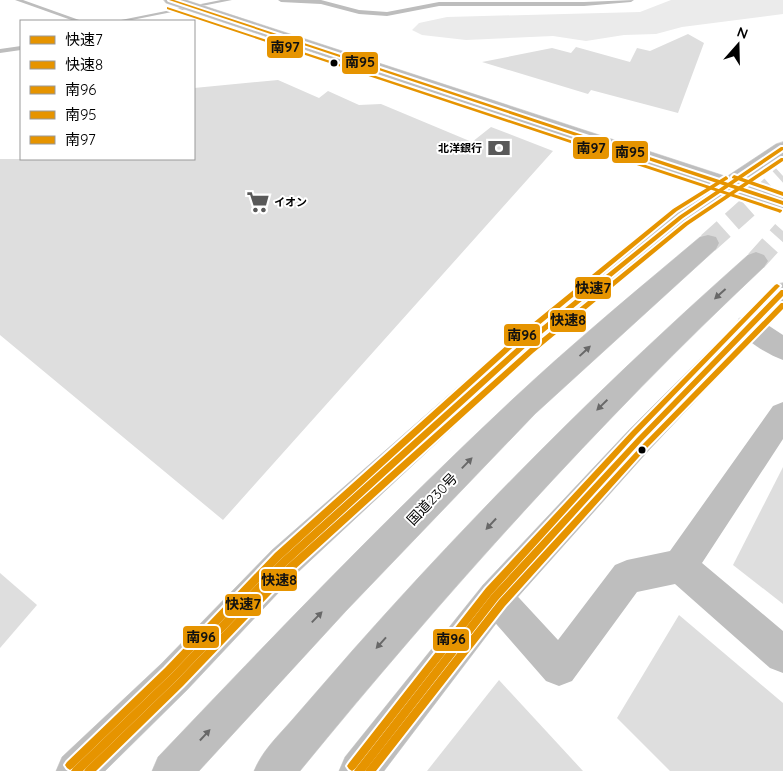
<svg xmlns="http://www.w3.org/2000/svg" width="783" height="771" viewBox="0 0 783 771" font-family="Quicksand,'Noto Sans JP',sans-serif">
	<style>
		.green { fill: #ebebeb }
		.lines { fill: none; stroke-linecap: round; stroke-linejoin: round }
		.stream { fill: #bdbdbd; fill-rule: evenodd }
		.building { fill: #dedede }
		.highway-tunnel { stroke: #d9d9d9; stroke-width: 21; stroke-dasharray: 21 11; stroke-linecap: butt }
		.major-casing { stroke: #dbdbdb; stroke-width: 1 }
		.highway-casing { stroke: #dbdbdb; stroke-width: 1 }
		.minor { fill: #bebebe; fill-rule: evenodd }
		.major { fill: #bebebe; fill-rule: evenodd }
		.highway { fill: #bebebe; fill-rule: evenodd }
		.bus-1-casing { stroke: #fff; stroke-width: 4 }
		.bus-2-casing { stroke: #fff; stroke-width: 4 }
		.bus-3-casing { stroke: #fff; stroke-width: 4 }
		.bus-4-casing { stroke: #fff; stroke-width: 4 }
		.bus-5-casing { stroke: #fff; stroke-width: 4 }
		.bus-1 { fill: #e69400; fill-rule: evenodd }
		.bus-2 { fill: #e69400; fill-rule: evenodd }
		.bus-3 { fill: #e69400; fill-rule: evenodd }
		.bus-4 { fill: #e69400; fill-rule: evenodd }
		.bus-5 { fill: #e69400; fill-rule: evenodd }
		.oneway { fill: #686868 }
		.bus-dot { fill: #000; stroke: #fff; stroke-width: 2 }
		.labels { text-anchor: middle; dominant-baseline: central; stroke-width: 4; stroke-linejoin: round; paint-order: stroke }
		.far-poi-label { font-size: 11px; font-weight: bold; fill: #000; stroke: #fff; text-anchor: end }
		.street-label { font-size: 14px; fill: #000; stroke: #fff }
		.line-badge { stroke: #fff; stroke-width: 2 }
		.pale-badge-label { font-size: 14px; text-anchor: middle; font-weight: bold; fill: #111 }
	</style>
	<rect width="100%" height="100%" fill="#fff"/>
	<polygon class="green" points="671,0 783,0 783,14 682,27 656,34 624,35 586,41 553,36 466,40 422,35 412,30 419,23 447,17 640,12"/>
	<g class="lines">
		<g class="stream">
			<polygon points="15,0 23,0 82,21 74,21"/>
			<polygon points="221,0 232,0 127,21 116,21"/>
			<polygon points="278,0 321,0 359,10 387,12 439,2 584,2 634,0 631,2 584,6 439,6 387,16 359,14 321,4 281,2"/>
			<polygon points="21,46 21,50 0,53 0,49"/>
		</g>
	</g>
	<g class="building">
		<polygon points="688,34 704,43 678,113 591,90 588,94 482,62 552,48 571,53 576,47 630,62 637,48 650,51"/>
		<polygon points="278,80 319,98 328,91 359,105 381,104 472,142 491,127 553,151 223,520 0,335 0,159 194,159 194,88"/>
		<polygon points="783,467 783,604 733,565"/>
		<polygon points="0,573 37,605 0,648"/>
		<polygon points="679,615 783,703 783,771 670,771 617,718"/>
		<polygon points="499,680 583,771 427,771"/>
	</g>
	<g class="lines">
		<g class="highway-tunnel">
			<polyline points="708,243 783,176"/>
			<polyline points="756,261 783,231"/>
		</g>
		<defs>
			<polygon id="major" points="164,0 186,0 783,195 783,210 166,3"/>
			<g id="highway">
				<polygon points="783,142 783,157 689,222 534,352 296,574 187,690 105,771 56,771 62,757 161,664 272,550 516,336 673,212 776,144"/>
				<path d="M708,235L716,237L719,243L716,249L535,414L346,611L199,771H152L158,757C274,635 391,513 514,398C574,342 637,290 700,237Z"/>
				<path d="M756,252L764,255L768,261L764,267C597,424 445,594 300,771H254C262,751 278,736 292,720C312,697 332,674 352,651C476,511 608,379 748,255Z"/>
				<polygon points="783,283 783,308 649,450 507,609 384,771 339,771 345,757 483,585 629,430 774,285"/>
			</g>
		</defs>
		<use href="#major" class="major-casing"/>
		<use href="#highway" class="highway-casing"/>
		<g class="minor">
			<path d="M748,315L757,318L783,335V360C767,354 743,340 735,325L739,318Z"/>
			<polygon points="783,402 783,439 702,563 783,631 783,673 770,668 675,584 637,592 572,681 559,686 546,681 483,609 478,597 483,585 495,580 507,585 558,640 615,565 627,560 670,551 773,406"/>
		</g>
		<use href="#major" class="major"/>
		<use href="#highway" class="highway"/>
		<defs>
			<g id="bus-1">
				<polygon points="781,147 783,147 783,150 683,218 527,346 287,565 177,680 83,771 71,771 73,768 171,674 281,559 523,342 679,216"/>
				<polygon points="781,290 783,290 783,296 641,442 498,600 365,771 354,771 356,768 492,594 637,438"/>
			</g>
			<g id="bus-2">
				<polygon points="781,158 783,158 783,161 688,225 533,353 293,571 183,686 96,771 84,771 86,768 177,680 287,565 529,349 684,223"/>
				<polygon points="781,303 783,303 783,309 647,448 505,606 376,771 365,771 367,768 499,600 643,444"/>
			</g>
			<g id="bus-3">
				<polygon points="734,175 783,192 783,196 732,178 732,177"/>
				<polygon points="726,176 728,178 728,179 677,211 521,340 281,559 171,674 73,768 70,770 67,768 65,765 67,762 165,668 275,553 517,336 673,209"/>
				<polygon points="777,284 780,286 779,287 635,436 492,594 355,769 352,771 349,769 347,766 349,763 486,588 631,432 775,285"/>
			</g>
			<polygon id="bus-4" points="169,0 174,0 783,201 783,205"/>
			<polygon id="bus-5" points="167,7 782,210 782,211 780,213 778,212 167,9"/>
		</defs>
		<use href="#bus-1" class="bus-1-casing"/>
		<use href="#bus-2" class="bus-2-casing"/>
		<use href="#bus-3" class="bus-3-casing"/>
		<use href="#bus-4" class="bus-4-casing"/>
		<use href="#bus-5" class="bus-5-casing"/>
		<use href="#bus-1" class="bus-1"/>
		<use href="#bus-2" class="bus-2"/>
		<use href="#bus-3" class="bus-3"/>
		<use href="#bus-4" class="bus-4"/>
		<use href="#bus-5" class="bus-5"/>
	</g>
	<defs><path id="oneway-solid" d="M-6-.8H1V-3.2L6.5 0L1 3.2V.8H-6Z" transform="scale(1.25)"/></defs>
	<g class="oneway">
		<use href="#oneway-solid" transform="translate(720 294) rotate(138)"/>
		<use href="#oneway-solid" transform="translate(585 351) rotate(-43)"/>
		<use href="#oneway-solid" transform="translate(602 405) rotate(136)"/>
		<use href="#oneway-solid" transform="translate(467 463) rotate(-46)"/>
		<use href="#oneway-solid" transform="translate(491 524) rotate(133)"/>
		<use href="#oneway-solid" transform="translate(317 617) rotate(-46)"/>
		<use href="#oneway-solid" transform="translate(381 643) rotate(132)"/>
		<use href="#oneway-solid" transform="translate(205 735) rotate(-47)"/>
	</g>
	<defs>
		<symbol id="bank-bare" viewBox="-9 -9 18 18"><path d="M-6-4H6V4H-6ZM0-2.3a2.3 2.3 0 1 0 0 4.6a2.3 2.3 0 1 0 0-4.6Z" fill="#595959" stroke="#fff" stroke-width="2.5" paint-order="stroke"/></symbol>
		<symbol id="supermarket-bare" viewBox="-9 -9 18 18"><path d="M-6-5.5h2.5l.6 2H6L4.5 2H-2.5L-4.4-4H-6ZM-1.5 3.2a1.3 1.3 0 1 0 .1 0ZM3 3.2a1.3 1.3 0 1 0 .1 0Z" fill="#595959" stroke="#fff" stroke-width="2.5" paint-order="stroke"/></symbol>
	</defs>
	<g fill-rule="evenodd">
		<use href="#bank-bare" x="483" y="132" width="32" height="32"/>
		<use href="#supermarket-bare" x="242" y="186" width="32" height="32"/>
	</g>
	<g class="bus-dot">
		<circle cx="334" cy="63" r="4.5"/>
		<circle cx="642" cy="450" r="4.5"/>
	</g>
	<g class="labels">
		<g class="far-poi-label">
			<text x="482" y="148">北洋銀行</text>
			<text x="274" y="202" text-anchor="start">イオン</text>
		</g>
		<g class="street-label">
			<text transform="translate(432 499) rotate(-46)">国道230号</text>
		</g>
	</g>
	<g class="line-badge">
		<rect x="266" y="35" width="38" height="24" rx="5" fill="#e69400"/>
		<rect x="341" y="51" width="38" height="24" rx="5" fill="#e69400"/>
		<rect x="572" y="136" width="38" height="24" rx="5" fill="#e69400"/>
		<rect x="611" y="140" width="38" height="24" rx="5" fill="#e69400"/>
		<rect x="574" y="276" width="38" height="24" rx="5" fill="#e69400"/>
		<rect x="549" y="309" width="38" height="24" rx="5" fill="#e69400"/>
		<rect x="503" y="323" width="38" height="24" rx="5" fill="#e69400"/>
		<rect x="260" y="568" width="38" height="24" rx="5" fill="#e69400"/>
		<rect x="224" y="593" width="38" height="24" rx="5" fill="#e69400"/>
		<rect x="182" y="625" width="38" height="24" rx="5" fill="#e69400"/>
		<rect x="432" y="628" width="38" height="24" rx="5" fill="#e69400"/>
	</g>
	<g class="pale-badge-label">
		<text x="285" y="52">南97</text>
		<text x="360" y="67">南95</text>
		<text x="591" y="153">南97</text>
		<text x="630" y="157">南95</text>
		<text x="593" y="293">快速7</text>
		<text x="568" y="325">快速8</text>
		<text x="522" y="340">南96</text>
		<text x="279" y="585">快速8</text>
		<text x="243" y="609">快速7</text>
		<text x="201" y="642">南96</text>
		<text x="451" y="644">南96</text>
	</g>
	<rect x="20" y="20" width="175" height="140" fill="#ffffff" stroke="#999999"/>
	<rect x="30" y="36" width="25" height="8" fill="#e69400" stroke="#999999"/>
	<text x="65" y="45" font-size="15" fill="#000000">快速7</text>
	<rect x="30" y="61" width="25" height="8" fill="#e69400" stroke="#999999"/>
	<text x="65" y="70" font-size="15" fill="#000000">快速8</text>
	<rect x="30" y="86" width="25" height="8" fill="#e69400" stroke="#999999"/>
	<text x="65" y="95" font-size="15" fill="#000000">南96</text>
	<rect x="30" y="111" width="25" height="8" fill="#e69400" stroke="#999999"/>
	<text x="65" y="120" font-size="15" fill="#000000">南95</text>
	<rect x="30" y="136" width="25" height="8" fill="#e69400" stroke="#999999"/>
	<text x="65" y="145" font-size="15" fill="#000000">南97</text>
	<g transform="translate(738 45) rotate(20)" stroke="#ffffff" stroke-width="4" paint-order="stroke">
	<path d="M0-4L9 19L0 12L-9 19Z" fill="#000000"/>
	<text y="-8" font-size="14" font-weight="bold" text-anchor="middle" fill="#000000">N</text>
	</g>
</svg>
